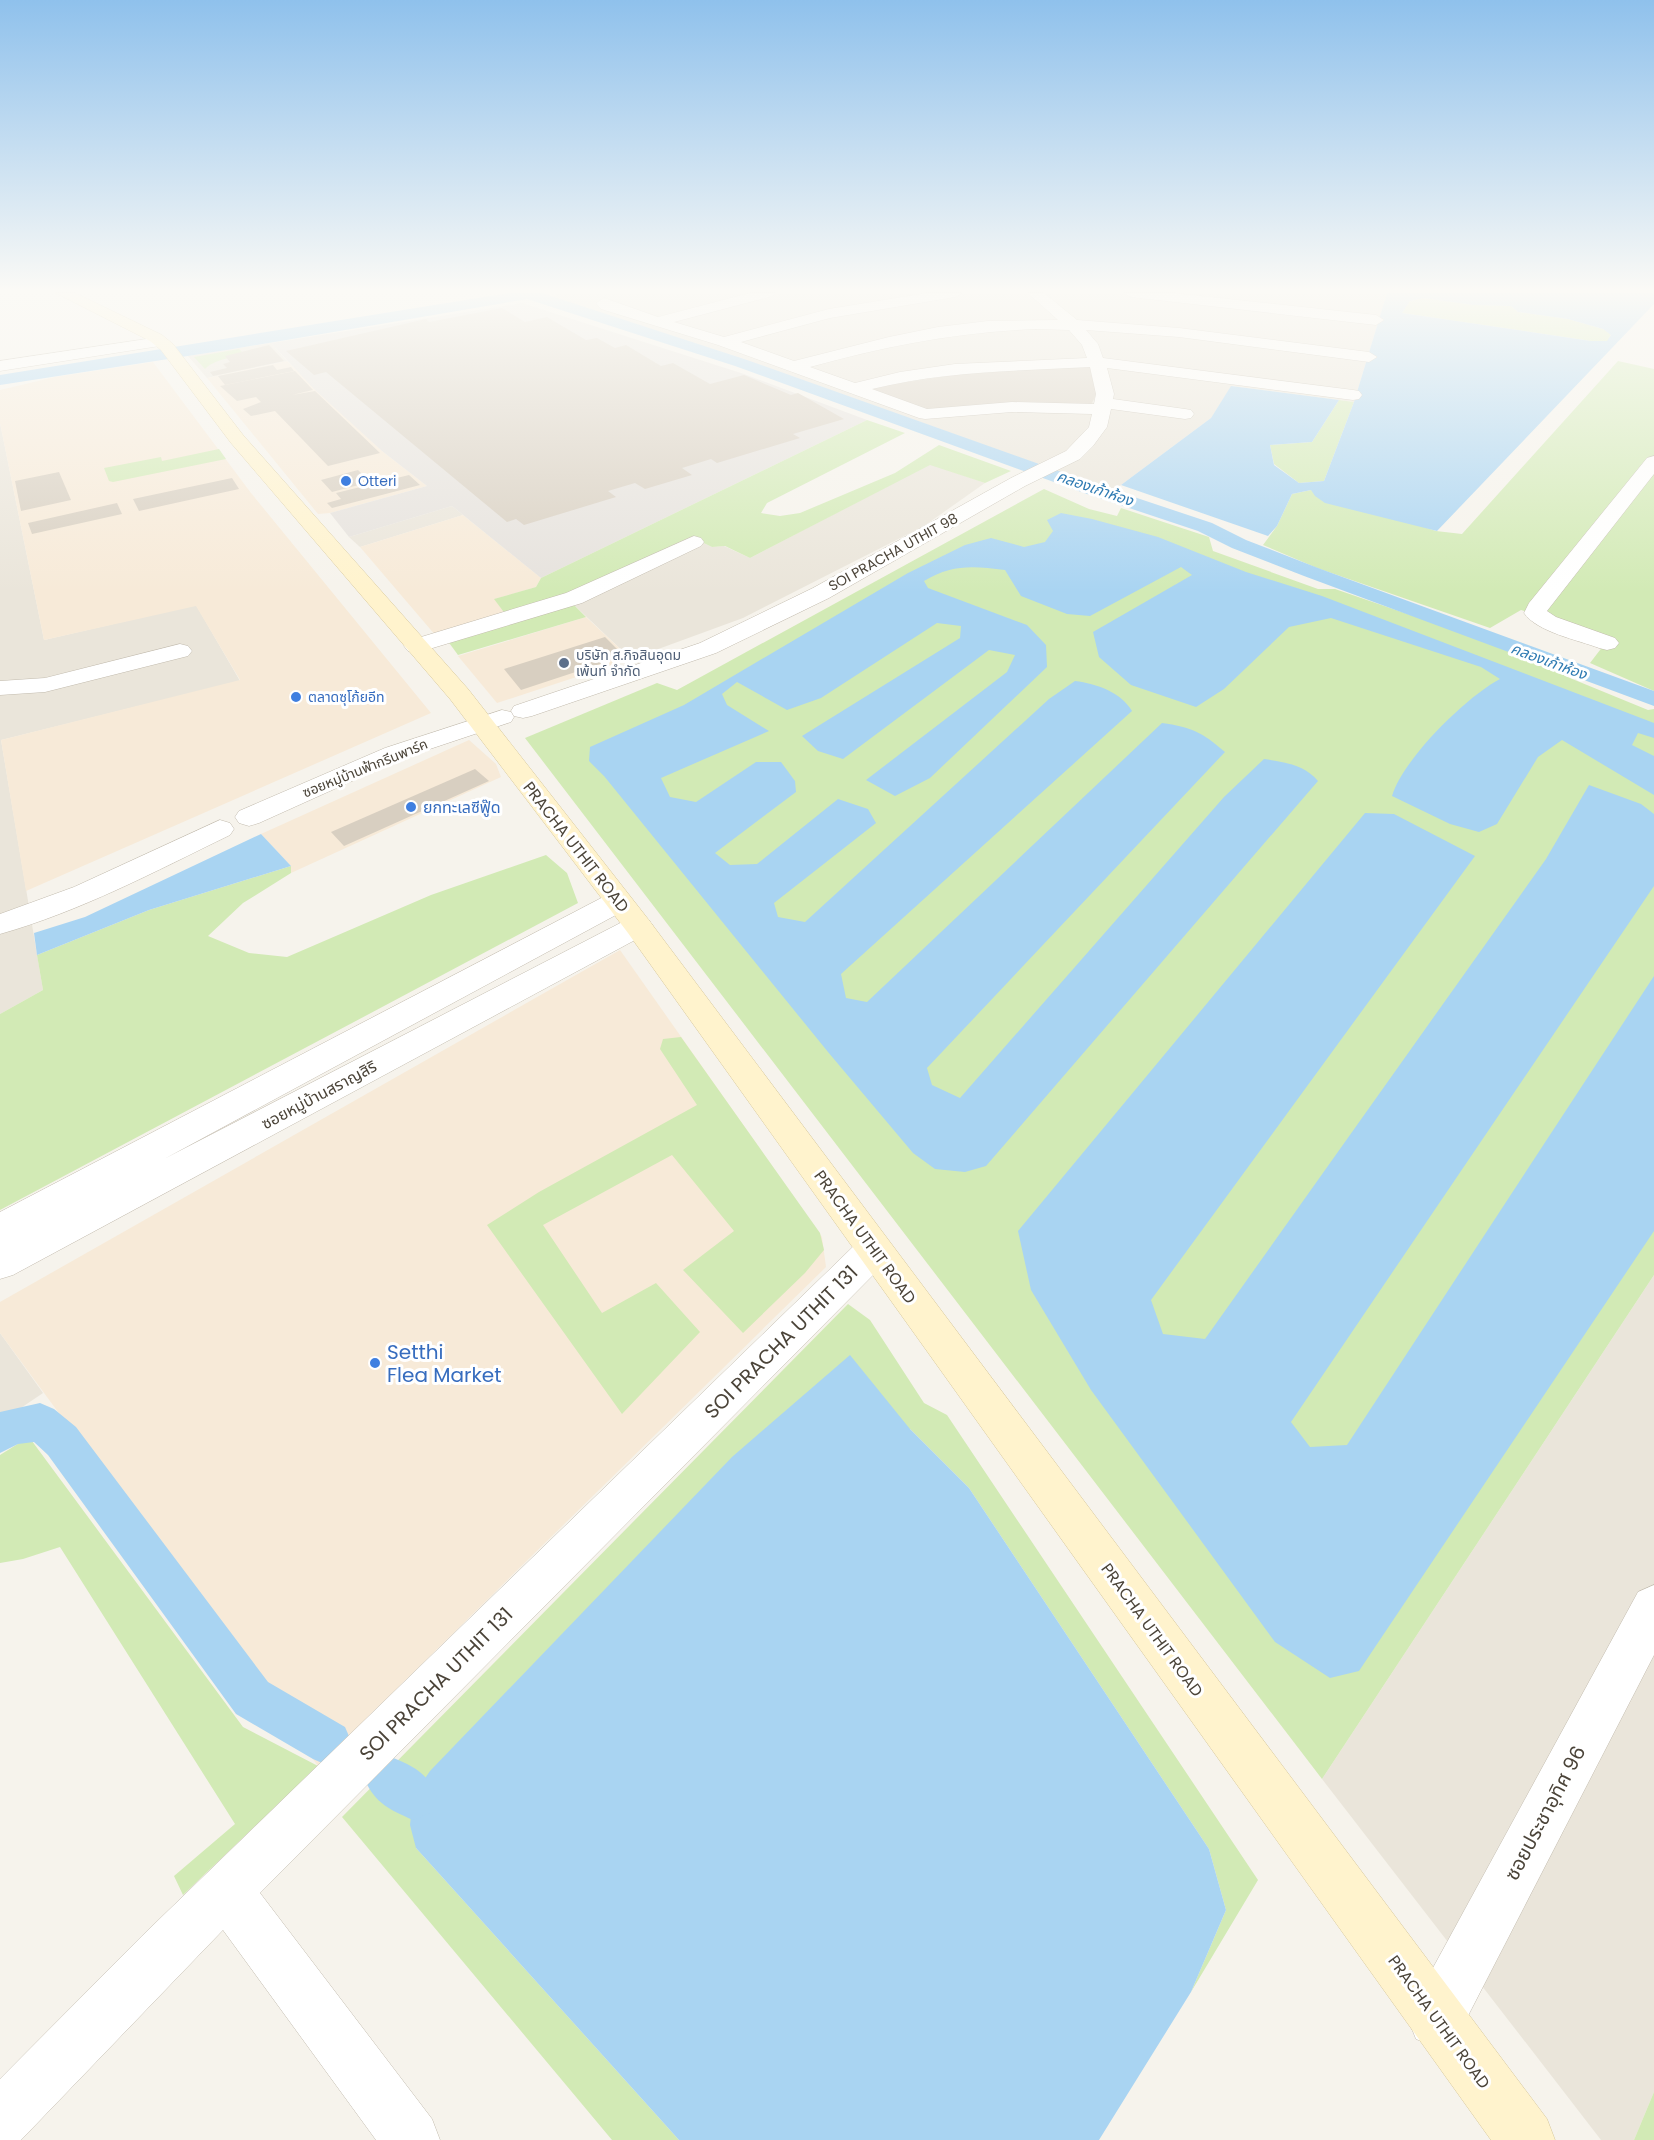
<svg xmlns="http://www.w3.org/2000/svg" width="1654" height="2140" viewBox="0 0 1654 2140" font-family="Poppins,'Noto Sans Thai',sans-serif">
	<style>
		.residential { fill: #eae5da }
		.commercial { fill: #f7ead8 }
		.industrial { fill: #e6e2dd }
		.green { fill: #d2eab5 }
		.water { fill: #a9d4f2; fill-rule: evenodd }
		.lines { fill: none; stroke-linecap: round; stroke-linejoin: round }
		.canal { fill: #a9d4f2; fill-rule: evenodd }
		.building { fill: #d8cfc1 }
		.street-casing { stroke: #c2bbae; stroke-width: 1 }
		.secondary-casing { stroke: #d6c79b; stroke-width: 1 }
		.street { fill: #fff; fill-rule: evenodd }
		.secondary { fill: #fff3cd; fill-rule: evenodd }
		.shop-dot { fill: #3f7fe0; stroke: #fff; stroke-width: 2 }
		.service-dot { fill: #5c6f8a; stroke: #fff; stroke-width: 2 }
		.labels { text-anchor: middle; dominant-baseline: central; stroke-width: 6; stroke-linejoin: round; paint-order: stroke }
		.far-shop-label { font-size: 14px; fill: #366cbe; stroke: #fff; text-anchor: start }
		.far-street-label { font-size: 14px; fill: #4b4439; stroke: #fff }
		.far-service-label { font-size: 14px; fill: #4e5e75; stroke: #fff; text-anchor: start }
		.far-water-label { font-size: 15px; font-style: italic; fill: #2e7ab2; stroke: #fff }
		.shop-label { font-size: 16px; fill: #366cbe; stroke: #fff; text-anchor: start }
		.street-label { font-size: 16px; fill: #4b4439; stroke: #fff }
		.near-street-label { font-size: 20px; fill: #4b4439; stroke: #fff }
		.near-shop-label { font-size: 20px; fill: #366cbe; stroke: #fff; text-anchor: start }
	</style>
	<rect width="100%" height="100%" fill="#f6f3ec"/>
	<g class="residential">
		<polygon points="559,293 1387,293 1354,402 1232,386 1211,418 1113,491 805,381 549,297"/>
		<polygon points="271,343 287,361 207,378 188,356"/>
		<polygon points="0,423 44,640 196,605 240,681 1,740 43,990 0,1014"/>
		<polygon points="930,464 985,483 924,526 743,618 631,659 571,602 572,594 691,537 712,547 724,546 750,558"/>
		<polygon points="452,506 463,515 360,547 349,537"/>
		<polygon points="1654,1275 1654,2092 1634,2140 1601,2140 1322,1779"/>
		<polygon points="0,1333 43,1393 0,1422"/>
	</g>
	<g class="commercial">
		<polygon points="287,361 382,451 427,486 330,513 318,514 207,378"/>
		<polygon points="153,362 251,493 431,713 26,891 1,740 240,680 196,606 44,640 0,423 0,390 55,377"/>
		<polygon points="463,515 541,578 536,587 495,599 506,615 436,636 360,547"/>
		<polygon points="586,617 631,659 497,703 458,656"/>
		<polygon points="469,740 496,764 501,777 291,873 291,866 261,834"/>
		<polygon points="620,950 822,1237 826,1267 318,1766 0,1333 0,1302"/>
	</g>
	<polygon class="industrial" points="522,303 744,374 867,420 541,578 452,506 349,537 330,513 427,486 382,451 314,389 271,343"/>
	<g class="green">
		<polygon points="1423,298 1474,305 1511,306 1518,312 1568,319 1603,329 1611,334 1608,341 1591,341 1402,313 1410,301"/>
		<path d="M239,349L243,353C232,358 213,360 205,369L194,357Z"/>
		<polygon points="1618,361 1654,369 1654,691 1590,663 1610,637 1521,610 1490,628 1317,568 1263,545 1277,526 1292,494 1311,490 1436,531 1462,534"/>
		<polygon points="1339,400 1354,402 1324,481 1299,483 1274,464 1270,445 1312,442"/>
		<polygon points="867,420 905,433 767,503 761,513 780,516 800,513 895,473 939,445 1011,471 985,483 930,465 750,558 725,546 712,547 691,537 572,594 506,615 494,599 536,587 541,578"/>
		<polygon points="219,449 226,459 113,482 109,481 104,468 161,457 162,461"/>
		<polygon points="1044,489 1089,509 1117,516 1121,508 1209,537 1213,551 1318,589 1335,589 1553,664 1565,676 1648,710 1654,709 1654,1275 1322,1779 525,738 657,683 677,690"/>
		<polygon points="571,602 586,617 458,655 447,640"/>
		<polygon points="546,855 567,873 578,903 0,1210 0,1014 43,990 37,955 149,910 291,866 291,873 243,903 208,936 249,953 287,957 431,895"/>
		<polygon points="681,1037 820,1233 824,1250 805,1273 743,1333 683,1270 734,1231 672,1155 543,1225 602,1313 656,1283 700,1332 622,1414 487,1225 539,1192 697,1105 660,1049 663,1039"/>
		<polygon points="848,1304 870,1320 924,1403 947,1415 1258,1880 1191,1992 1226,1910 1209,1849 969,1488 910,1429 416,1848 679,2140 612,2140 342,1817"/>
		<polygon points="29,1437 243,1727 318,1766 183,1895 174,1876 235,1824 60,1547 23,1559 0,1563 0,1455"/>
		<polygon points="1654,2092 1654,2140 1634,2140"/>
	</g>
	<g class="water">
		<path d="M1387,293H1654V304L1437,531L1325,503L1315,496L1311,490L1292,494L1277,526L1268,536L1121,485L1211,418L1231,386L1339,400L1312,442L1270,445L1274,465L1299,483L1324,481L1354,402ZM1423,298L1474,305L1511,306L1518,312L1568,319L1603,329L1611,335L1607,341H1591L1402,313L1410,301Z"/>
		<path d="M1061,513L1092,519L1158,537L1246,572L1322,596L1654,723V738L1638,733L1632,745L1654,756V795L1562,740L1538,757L1497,824L1479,832L1450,824L1392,796C1403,759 1466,697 1500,679L1481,667L1331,618L1289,627L1224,689L1196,707L1131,685L1099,657L1093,632L1192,575L1181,567L1090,616L1067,614L1021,596L1005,570C973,566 952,564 924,581L928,588L1027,625L1046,645L1047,667L930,778L895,796L866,780L1007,672L1015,655L989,650L843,759L818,751L802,736L960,638L961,626L937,623L821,698L787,710L737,682L722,694L727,705L769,731L661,778L670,797L696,802L756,762H781L795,781L796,792L715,853L730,865L757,864L838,799L868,809L876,823L774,903L778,917L805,922L1049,699L1075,681C1097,684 1121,692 1132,711L841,974L846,998L867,1002L1162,723C1191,727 1202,732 1225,752L927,1068L932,1085L960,1098L1224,797L1264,759C1284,762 1305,765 1318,781L986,1166L965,1172L935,1169L913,1153L828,1052L604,776L589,761L590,747L684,705L908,573L965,545L991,538L1024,547L1045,542L1053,531L1047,520Z"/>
		<polygon points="1589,785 1641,804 1654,814 1654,886 1291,1422 1310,1447 1347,1445 1654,976 1654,1231 1359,1671 1330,1678 1275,1642 1091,1390 1031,1290 1018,1231 1365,813 1394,814 1475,856 1151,1300 1163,1334 1205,1339 1546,859"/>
		<polygon points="261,834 291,866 149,910 37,955 34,933 85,917"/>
		<polygon points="850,1355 910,1429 969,1488 1209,1849 1226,1910 1191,1992 1099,2140 679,2140 416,1848 410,1825 413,1796 430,1771 732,1457"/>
	</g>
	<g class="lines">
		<g class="canal">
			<polygon points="509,293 542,293 747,360 1098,485 1212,523 1246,540 1318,568 1654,691 1654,706 1304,576 1232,548 1198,531 1084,493 735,366 527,299 233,349 0,385 0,375"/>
			<polygon points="40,1403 54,1409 76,1427 268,1682 345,1727 352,1743 345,1759 329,1766 313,1759 236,1714 48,1455 34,1442 18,1444 0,1453 0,1412"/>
			<path d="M389,1756C413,1766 427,1772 437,1796L430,1813L413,1820C390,1810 375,1803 365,1780L372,1763Z"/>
		</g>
	</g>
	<g class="building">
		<polygon points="502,308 525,322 547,317 586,340 597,338 615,348 626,345 661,366 673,363 710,384 744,375 791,395 798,393 844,419 793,434 800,438 717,463 711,459 682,468 692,475 645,489 635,483 608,491 616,497 524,525 516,519 507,522 326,372 314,375 286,351 426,319 429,322"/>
		<polygon points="269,345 284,361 213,376 210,372 227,368 223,364 230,362 225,356"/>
		<polygon points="273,365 277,370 291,367 294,371 225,385 218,376"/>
		<polygon points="1091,365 1097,393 1091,405 930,412 862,389 954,375"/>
		<polygon points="295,371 313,390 292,395 315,391 380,453 328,466 275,411 251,416 243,409 261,402 256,397 237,401 220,386"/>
		<polygon points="358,470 370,482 332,492 321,480"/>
		<polygon points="59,472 71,500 21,511 15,481"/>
		<polygon points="409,475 420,485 332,508 327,503 341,499 336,493"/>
		<polygon points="232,478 239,489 139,511 133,499"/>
		<polygon points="117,503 122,514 32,534 28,523"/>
		<polygon points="605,637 624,656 521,690 504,669"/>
		<polygon points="475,769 489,781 344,846 331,832"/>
	</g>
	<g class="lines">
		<defs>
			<g id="street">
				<path d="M750,293H775L773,296L674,322L724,337L829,309L927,293H962L955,297L830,318L741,342L794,361L889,337L938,327L988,321L1058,320L1028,293H1044L1077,320L1179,328L1369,352L1377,357L1369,362L1179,337L1086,330L1098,344L1103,358L1353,390L1359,391L1362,395L1359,399L1353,400L1107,368L1114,394L1113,399L1185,409L1191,410L1194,414L1191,418L1185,419L1111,409L1107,427L1093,446L1080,459L1025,486L829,598L716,653L532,716L523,718L514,716L511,711L514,706L700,643L813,588L1011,478L1066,451L1089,427L1092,414L1012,412L925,419L919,418L718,345L601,309L596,303L604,298L658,317ZM1036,329L1069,330L1082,345L1087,358L955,364L900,372L855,383L810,367C885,346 958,332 1036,329ZM1090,367L1096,394L1094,404L1012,402L927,409L872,389C944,371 1017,371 1090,367Z"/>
				<polygon points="1124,293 1173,293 1376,315 1384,320 1376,325 1131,297"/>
				<polygon points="160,337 166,339 168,342 166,345 0,371 0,361"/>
				<path d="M1654,456V474L1547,611L1556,617L1615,638L1619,643L1615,648L1607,650L1599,648C1578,640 1537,632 1524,613L1529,603L1647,458Z"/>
				<polygon points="694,536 701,538 704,542 701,546 582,603 416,653 408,651 404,646 408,641 566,593"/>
				<polygon points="180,644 188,646 192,651 188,656 45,692 0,695 0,681 45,678"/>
				<polygon points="502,710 511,712 514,717 511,722 403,758 259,823 249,826 239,823 235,817 239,811 385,748"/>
				<path d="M220,820L230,823L234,829L230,835C154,872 81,911 0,934V914L74,887Z"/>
				<polygon points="617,892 627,895 632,902 627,909 164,1159 628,919 638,916 648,919 653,926 648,933 13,1275 0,1279 0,1212 607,895"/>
				<polygon points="874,1234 887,1239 893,1250 887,1261 260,1893 432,2119 440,2140 376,2140 223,1930 21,2140 0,2140 0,2079 142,1936 861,1239"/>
				<polygon points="1654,1585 1654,1655 1456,2039 1436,2047 1416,2039 1408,2019 1416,1999 1638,1592"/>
			</g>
			<polygon id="secondary" points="56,293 75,293 162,335 173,344 243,435 468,689 648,919 1547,2119 1555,2140 1491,2140 628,933 450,699 231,443 161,350 150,341"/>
		</defs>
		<use href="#street" class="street-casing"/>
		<use href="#secondary" class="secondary-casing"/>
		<use href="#street" class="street"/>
		<use href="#secondary" class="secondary"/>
	</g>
	<linearGradient id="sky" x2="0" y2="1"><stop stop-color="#8fc1ec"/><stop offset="0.49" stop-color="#fbfaf6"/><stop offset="1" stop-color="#fbfaf6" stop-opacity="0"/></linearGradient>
	<rect width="1654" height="593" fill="url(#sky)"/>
	<g class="shop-dot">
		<circle cx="346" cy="481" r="6"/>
		<circle cx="296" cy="697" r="6"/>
		<circle cx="411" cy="807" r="6"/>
		<circle cx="375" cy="1363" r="6"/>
	</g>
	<circle class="service-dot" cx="564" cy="663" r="6"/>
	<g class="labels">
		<g class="far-shop-label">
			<text x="358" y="481">Otteri</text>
			<text x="308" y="697">ตลาดซุโก้ยอีท</text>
		</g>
		<g class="far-street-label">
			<text transform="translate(893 552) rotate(-29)">SOI PRACHA UTHIT 98</text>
			<text transform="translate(365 768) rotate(-22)">ซอยหมู่บ้านฟ้ากรีนพาร์ค</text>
		</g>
		<g class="far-service-label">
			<text x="576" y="655">บริษัท ส.กิจสินอุดม<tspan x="576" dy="16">เพ้นท์ จำกัด</tspan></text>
		</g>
		<g class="far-water-label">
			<text transform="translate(1095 488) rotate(19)">คลองเก้าห้อง</text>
			<text transform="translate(1549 661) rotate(20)">คลองเก้าห้อง</text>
		</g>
		<g class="shop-label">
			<text x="423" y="807">ยกทะเลซีฟู๊ด</text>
		</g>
		<g class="street-label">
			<text transform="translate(576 847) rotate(52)">PRACHA UTHIT ROAD</text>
			<text transform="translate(319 1095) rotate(-28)">ซอยหมู่บ้านสราญสิริ</text>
			<text transform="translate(865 1237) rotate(54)">PRACHA UTHIT ROAD</text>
			<text transform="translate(1152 1630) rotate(54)">PRACHA UTHIT ROAD</text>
			<text transform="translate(1439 2022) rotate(54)">PRACHA UTHIT ROAD</text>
		</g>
		<g class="near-street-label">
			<text transform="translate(781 1342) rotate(-45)">SOI PRACHA UTHIT 131</text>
			<text transform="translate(436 1684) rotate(-45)">SOI PRACHA UTHIT 131</text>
			<text transform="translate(1545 1813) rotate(-62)">ซอยประชาอุทิศ 96</text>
		</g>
		<g class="near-shop-label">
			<text x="387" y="1352">Setthi<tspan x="387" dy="23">Flea Market</tspan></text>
		</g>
	</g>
</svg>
